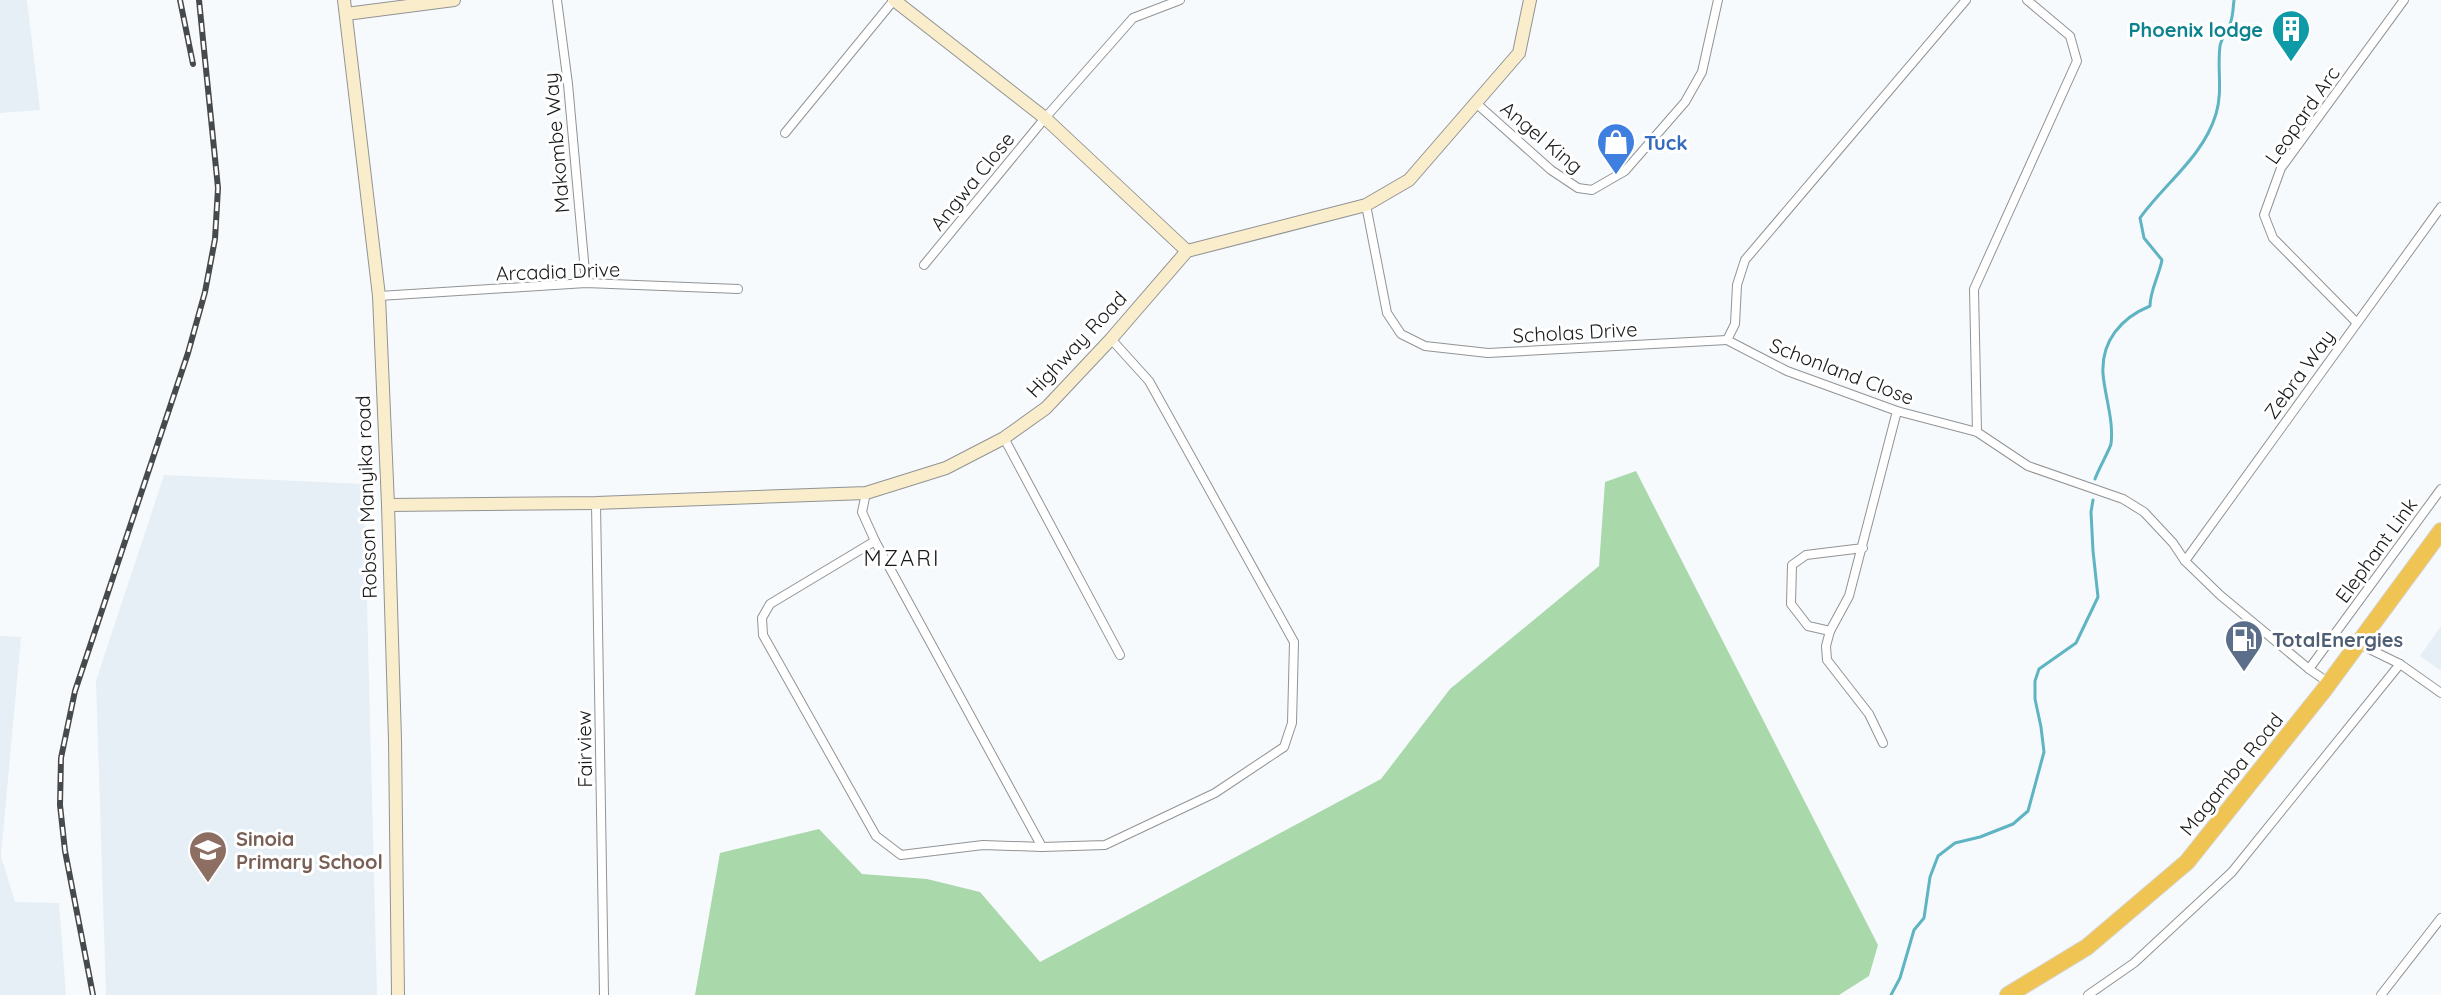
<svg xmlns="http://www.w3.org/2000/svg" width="2441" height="995" viewBox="0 0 2441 995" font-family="Quicksand,sans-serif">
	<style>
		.built { fill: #e6eff6 }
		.green { fill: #a9d8ab }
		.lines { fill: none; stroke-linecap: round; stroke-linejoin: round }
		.stream { stroke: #5eb4c2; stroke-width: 3 }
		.street-casing { stroke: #919395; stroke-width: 10 }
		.secondary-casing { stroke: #919395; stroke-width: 14 }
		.highway-casing { stroke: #d5d6d6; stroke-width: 18 }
		.street { stroke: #fff; stroke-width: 8 }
		.secondary { stroke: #faedcb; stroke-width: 12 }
		.highway { stroke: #f0c452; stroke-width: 16 }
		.rail-casing { stroke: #48494a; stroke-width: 6 }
		.rail { stroke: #fff; stroke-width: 3; stroke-dasharray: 9; stroke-linecap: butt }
		.labels { text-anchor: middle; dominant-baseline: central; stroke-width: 6; stroke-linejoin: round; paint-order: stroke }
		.culture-label { font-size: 20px; font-weight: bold; fill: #0d838f; stroke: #fff; text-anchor: end }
		.street-label { font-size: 20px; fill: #18191a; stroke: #fff }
		.shop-label { font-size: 20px; font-weight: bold; fill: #366cbe; stroke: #fff; text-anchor: start }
		.service-label { font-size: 20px; font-weight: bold; fill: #4e5e75; stroke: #fff; text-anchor: start }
		.education-label { font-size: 20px; font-weight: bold; fill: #785e54; stroke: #fff; text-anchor: start }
		.neighbourhood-label { font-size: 22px; letter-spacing: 2px; fill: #18191a; stroke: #fff }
	</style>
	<rect width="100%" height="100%" fill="#f7fafc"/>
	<g class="built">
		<polygon points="0,0 27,0 40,110 0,113"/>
		<polygon points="164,475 364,484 377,995 106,995 96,681"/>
		<polygon points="2441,626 2441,671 2420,656"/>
		<polygon points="0,636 21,637 1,856 15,902 59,903 66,995 0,995"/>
	</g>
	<polygon class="green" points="1636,471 1878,945 1869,976 1839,995 695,995 720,853 819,829 862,874 927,879 980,892 1040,962 1381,779 1450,689 1599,566 1605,482"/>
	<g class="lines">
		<g class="stream">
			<path d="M2095,479C2098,470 2109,451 2111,444C2114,421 2105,397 2103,374C2101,341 2121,318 2150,306C2150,290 2159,276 2162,260L2144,238L2140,218C2165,183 2203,157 2216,114C2223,91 2217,69 2220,46C2221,38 2228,32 2230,24C2233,17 2233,8 2234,0"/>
			<polyline points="1891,995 1900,978 1914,930 1924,918 1930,877 1938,856 1955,843 1980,837 2013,824 2028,811 2044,752 2041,727 2035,699 2035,681 2039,669 2076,643 2098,597 2093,551 2091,512 2093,500"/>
		</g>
		<defs>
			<g id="street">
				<polyline points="557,0 568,84 586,283"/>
				<polyline points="1966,0 1745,260 1737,285 1735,324 1727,340 1787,371 1897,411 1977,432 2028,466 2123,499 2144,512 2173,543 2185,561 2220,595 2309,669 2329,683"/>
				<polyline points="1477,104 1551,170 1578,188 1592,190 1625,171 1685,102 1702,72 1718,0"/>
				<polyline points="785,133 894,0"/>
				<polyline points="1366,205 1387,313 1401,334 1425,346 1488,353 1727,340"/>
				<polyline points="924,265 1045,118 1133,18 1180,0"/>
				<polyline points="379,296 586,283 738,289"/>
				<polyline points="2356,322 2273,238 2264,215 2281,168 2404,0"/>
				<polyline points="1977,432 1974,289 2077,61 2070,36 2027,0"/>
				<polyline points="1004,438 1120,655"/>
				<polyline points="866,493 862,512 875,541 1042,847 1105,845 1215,793 1284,747 1292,723 1294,642 1149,381 1111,339"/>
				<polyline points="596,503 604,995"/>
				<polyline points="875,541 770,604 762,618 763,635 876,836 901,855 983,845 1042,847"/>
				<polyline points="1863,548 1806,555 1792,565 1791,604 1808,626 1830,631 1849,596 1897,411"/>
				<polyline points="2185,561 2441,207"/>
				<polyline points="1830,631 1826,646 1827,660 1869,714 1883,743"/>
				<polyline points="2359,644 2400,664 2441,693"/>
				<polyline points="2309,669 2441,489"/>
				<polyline points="2088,995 2134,963 2232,872 2400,664"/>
				<polyline points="2381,995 2441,918"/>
			</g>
			<g id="secondary">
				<polyline points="344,0 379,296 388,505 395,740 398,995"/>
				<polyline points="894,0 1045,118 1187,251"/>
				<polyline points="346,14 454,0"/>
				<polyline points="388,505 596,503 866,493 946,468 1004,438 1046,408 1111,339 1187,251 1366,205 1409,180 1519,53 1530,0"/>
			</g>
			<polyline id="highway" points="2008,995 2087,947 2187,862 2324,690 2441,531"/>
		</defs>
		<use href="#street" class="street-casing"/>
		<use href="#secondary" class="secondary-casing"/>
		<use href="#highway" class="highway-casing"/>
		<use href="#street" class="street"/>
		<use href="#secondary" class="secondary"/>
		<use href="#highway" class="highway"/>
		<defs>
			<g id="rail">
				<polyline points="180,0 193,64"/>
				<polyline points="93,995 65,851 60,805 61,758 75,691 188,353 205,292 215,239 218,188 199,0"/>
			</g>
		</defs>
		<use href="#rail" class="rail-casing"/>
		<use href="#rail" class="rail"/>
	</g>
	<defs>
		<symbol id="building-pin" viewBox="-11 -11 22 30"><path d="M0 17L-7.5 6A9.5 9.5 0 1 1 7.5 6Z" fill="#0f9aa8" stroke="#fff"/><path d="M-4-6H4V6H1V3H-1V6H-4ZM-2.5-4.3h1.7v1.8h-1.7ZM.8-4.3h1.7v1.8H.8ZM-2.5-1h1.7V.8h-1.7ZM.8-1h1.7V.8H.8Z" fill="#fff"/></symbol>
		<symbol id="shop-pin" viewBox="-11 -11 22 30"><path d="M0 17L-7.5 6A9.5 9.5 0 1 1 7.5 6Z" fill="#3f7fe0" stroke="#fff"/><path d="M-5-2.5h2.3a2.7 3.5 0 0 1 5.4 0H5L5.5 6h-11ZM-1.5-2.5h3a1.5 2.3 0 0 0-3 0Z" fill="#fff"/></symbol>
		<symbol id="fuel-pin" viewBox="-11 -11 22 30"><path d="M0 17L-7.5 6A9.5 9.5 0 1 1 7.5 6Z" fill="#5c6f8a" stroke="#fff"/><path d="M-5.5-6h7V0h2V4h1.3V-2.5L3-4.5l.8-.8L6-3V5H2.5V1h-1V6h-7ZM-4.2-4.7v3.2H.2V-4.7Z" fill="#fff"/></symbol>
		<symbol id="school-pin" viewBox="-11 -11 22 30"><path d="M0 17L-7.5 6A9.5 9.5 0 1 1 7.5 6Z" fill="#8d6e63" stroke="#fff"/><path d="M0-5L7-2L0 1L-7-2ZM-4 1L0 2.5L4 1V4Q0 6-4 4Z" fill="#fff"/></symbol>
	</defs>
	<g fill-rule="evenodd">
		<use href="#building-pin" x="2269" y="7" width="44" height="60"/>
		<use href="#shop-pin" x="1594" y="120" width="44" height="60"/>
		<use href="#fuel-pin" x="2222" y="617" width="44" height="60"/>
		<use href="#school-pin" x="186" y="828" width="44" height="60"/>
	</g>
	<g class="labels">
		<g class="culture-label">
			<text x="2263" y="29">Phoenix lodge</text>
		</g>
		<g class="street-label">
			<text transform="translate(2302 115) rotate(-55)">Leopard Arc</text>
			<text transform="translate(1542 137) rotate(40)">Angel King</text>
			<text transform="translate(556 143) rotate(-95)">Makombe Way</text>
			<text transform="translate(972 181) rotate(-51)">Angwa Close</text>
			<text transform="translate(558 271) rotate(-2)">Arcadia Drive</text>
			<text transform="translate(1575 332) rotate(-3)">Scholas Drive</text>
			<text transform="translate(1076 344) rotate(-47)">Highway Road</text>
			<text transform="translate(1842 371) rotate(21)">Schonland Close</text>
			<text transform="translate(2299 374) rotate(-54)">Zebra Way</text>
			<text transform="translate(366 497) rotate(-92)">Robson Manyika road</text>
			<text transform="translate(2376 550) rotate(-54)">Elephant Link</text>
			<text transform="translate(584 749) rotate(-91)">Fairview</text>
			<text transform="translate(2231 774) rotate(-51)">Magamba Road</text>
		</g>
		<g class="shop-label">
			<text x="1644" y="142">Tuck</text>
		</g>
		<g class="service-label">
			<text x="2272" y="639">TotalEnergies</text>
		</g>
		<g class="education-label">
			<text x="236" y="838">Sinoia<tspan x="236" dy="23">Primary School</tspan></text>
		</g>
		<g class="neighbourhood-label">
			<text x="902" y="558">MZARI</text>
		</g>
	</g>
</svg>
